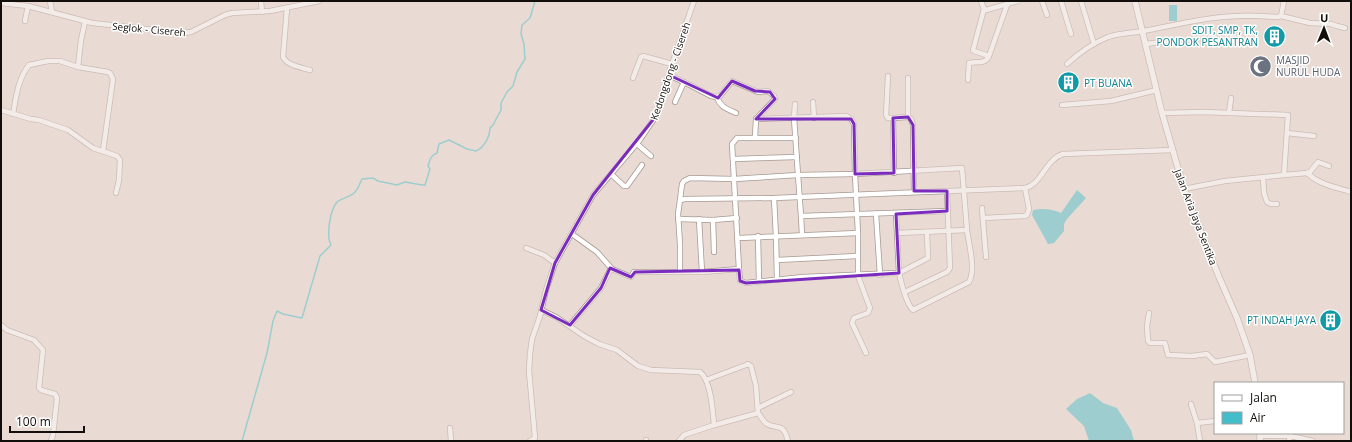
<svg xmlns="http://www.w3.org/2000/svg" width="1352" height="442" viewBox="0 0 1352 442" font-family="'Open Sans',sans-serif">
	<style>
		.water { fill: #43bdca }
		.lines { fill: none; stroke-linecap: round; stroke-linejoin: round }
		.stream { stroke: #43bdca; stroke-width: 1.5 }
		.minor-casing { stroke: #a69992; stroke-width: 6 }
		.tertiary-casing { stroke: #a69992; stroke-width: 7 }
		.minor { stroke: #fff; stroke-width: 4.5 }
		.tertiary { stroke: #fff; stroke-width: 5.5 }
		.marked { fill: none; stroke: #7b2cbf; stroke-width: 3; stroke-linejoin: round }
		.labels { text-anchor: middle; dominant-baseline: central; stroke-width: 3; stroke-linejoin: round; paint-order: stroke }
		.street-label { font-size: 10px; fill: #120e0b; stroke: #fff }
		.culture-label { font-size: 10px; fill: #0d838f; stroke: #fff; text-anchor: end }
		.worship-label { font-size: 10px; fill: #5b616d; stroke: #fff; text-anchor: start }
	</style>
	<rect width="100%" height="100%" fill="#e9dbd3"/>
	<g class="water">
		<rect x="1169" y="5" width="8" height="16"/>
		<path d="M1077,190L1086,198L1067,219L1064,224V231L1054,243L1048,244L1032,215L1033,210C1043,208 1052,209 1061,213Z"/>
		<polygon points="1090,393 1103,403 1117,408 1131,430 1134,441 1089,441 1084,426 1066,409 1077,399"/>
	</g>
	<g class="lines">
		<path class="stream" d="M242,441L267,353L273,321L277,311L283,314L302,318L320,256L331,245C326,236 330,210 337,202C342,198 350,197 354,193C358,190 360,183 362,179L373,178L378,181L397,185L405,182L422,185H425L430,169L428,166C430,160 430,156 437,153L439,144L449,140L467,149L476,151C484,148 490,136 490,128L493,125L501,110V103L507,92L513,86L517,72L525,59L524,44L521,34L522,25L530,18L535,1"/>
		<defs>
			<g id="minor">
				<polyline points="50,1 52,12"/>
				<polyline points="261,1 262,12"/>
				<polyline points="981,1 984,9 986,10 1018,1"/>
				<polyline points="1042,1 1047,15"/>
				<polyline points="1061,1 1071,34"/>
				<polyline points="1081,1 1094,44"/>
				<polyline points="1,3 28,6 92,23 184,33 191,32 225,15 232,13 270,11 319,1"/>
				<path d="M287,8L283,57C288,66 300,67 310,70"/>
				<polyline points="984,9 973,50 974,51 989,56 1007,5"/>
				<polyline points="1281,16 1310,23 1331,24 1337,26 1345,28"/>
				<polyline points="25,21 28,6"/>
				<polyline points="1146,44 1177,40"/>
				<path d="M1067,64C1079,53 1093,43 1108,37C1120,33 1132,33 1144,31C1175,25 1206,17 1238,16C1251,15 1264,16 1277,17L1281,16L1284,1"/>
				<polyline points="78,67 81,40 85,22"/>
				<polyline points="669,75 692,86 711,96 717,97 720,96 732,81 758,92 768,91 774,96 775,99 756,119 755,138"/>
				<polyline points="888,76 886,115 888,118 893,118"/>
				<polyline points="633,78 641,57 643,56 672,64"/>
				<path d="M968,80L969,63C977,61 985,65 989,56"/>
				<path d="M717,97C720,107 727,109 736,113"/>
				<polyline points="675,102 684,82"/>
				<polyline points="813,102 814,118"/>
				<polyline points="1062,105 1111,101 1157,90"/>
				<polyline points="1,110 31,119 39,120 68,130 93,148 117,156 120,160 119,180 116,193"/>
				<polyline points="1162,113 1203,112 1288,115 1284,175 1225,181 1184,189"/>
				<polyline points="1229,113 1231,98"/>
				<path d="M13,114C16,97 18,79 29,65L48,61H60L78,67L108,72L110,73L113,79L103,151"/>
				<polyline points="908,117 911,119 913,125 914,191"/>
				<polyline points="756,119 846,116 851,119 854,124 855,174 858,233 858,276 870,308 868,313 854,318 852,323 866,353"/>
				<polyline points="1287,133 1314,136"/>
				<path d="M796,138H737L732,144L739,269L702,272H680V244L678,214L680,200L685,199L774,198L1025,188C1041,185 1046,159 1063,154L1172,150"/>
				<polyline points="637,144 651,156"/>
				<polyline points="733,159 797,157"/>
				<polyline points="894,173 893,118 908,117 908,78"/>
				<path d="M1307,173C1320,185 1335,187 1351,192"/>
				<polyline points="611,174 624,186 627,186 642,165"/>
				<polyline points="1284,175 1307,173 1310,172 1318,162 1329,166"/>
				<polyline points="1263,178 1264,193 1267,202 1271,204 1277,204"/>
				<polyline points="774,198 776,237 777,280"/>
				<polyline points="680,200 682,184 684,181 690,178 734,179 798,175 794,118 795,104"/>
				<polyline points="982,208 986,257"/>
				<polyline points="876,214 880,275"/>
				<path d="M896,214L899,273C901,282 906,303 913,310L969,282C976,270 969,245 967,230"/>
				<polyline points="801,216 802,235"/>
				<polyline points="984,218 1024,216 1027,215 1029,209 1025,188"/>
				<polyline points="678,219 713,220 737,218"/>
				<polyline points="699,219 702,272"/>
				<polyline points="713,220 714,252"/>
				<polyline points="897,233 967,230 962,168 855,174 798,175 801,216 947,211"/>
				<polyline points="572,234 597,252 612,269"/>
				<polyline points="758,236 759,282"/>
				<polyline points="738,238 858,233"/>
				<polyline points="526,248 544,255 555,263"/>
				<polyline points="777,260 857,256"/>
				<polyline points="739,269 740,281 746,283 803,277 895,273 899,273 928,258 927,232"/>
				<polyline points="905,292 947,272 950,268 947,191"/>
				<path d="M541,310L556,317L584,336L599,344L617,350L638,366L651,370L700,372C711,380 713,412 714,425"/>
				<polyline points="1149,313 1147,326 1148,341 1150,343 1165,343 1168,355 1192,356 1207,354 1215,362 1250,355"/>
				<polyline points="1,325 7,330 34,340 43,350 39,388 41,390 55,394 57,398 53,435 51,441"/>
				<polyline points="570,325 601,288 610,270 612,269 631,277 634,272 680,272"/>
				<polyline points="1191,404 1197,423 1215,421"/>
				<polyline points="758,408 791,392"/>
				<path d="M758,413C761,416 763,422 767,424C778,430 783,422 788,441"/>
				<polyline points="1197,423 1200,441"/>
				<polyline points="450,428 451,441"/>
				<polyline points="1260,436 1290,436 1289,441"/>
				<polyline points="1290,436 1313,441"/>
				<polyline points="530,441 535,438 529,371 530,354 532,339 540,316 546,290 555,263 593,195 639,141 656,116 672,64 694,1"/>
				<polyline points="646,441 646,440"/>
				<polyline points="679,441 684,435 711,426 758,413 756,386 751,366 748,364 746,365 706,380"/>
			</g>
			<g id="tertiary">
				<polyline points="1135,1 1162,113 1184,189 1219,277 1237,318 1250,355 1255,383"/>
				<polyline points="1260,433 1260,441"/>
			</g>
		</defs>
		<use href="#minor" class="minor-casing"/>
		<use href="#tertiary" class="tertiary-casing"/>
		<use href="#minor" class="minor"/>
		<use href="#tertiary" class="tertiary"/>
	</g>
	<path d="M0 0H1352V442H0ZM669,75L718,98L732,81L755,91L770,92L775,99L756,119H851L854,124L855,174L894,173L893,118L908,117L913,125L914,191H947V211L896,214L899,273L746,283L740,281L739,270L635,272L631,277L610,268L601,288L570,325L541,310L555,263L593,195L656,116Z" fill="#e9dbd3" fill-opacity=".55" fill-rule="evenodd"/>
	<path class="marked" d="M669,75L718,98L732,81L755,91L770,92L775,99L756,119H851L854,124L855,174L894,173L893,118L908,117L913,125L914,191H947V211L896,214L899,273L746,283L740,281L739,270L635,272L631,277L610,268L601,288L570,325L541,310L555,263L593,195L656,116Z"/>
	<defs>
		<symbol id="building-disc" viewBox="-11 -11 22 22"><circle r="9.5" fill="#0f9aa8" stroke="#fff"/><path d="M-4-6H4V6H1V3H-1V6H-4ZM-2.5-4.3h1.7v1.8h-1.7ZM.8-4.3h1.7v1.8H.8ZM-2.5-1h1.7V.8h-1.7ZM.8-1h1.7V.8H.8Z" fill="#fff"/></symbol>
		<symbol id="mosque-disc" viewBox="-11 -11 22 22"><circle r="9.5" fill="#6b7280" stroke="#fff"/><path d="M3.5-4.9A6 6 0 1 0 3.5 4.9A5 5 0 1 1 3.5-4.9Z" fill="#fff"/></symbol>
	</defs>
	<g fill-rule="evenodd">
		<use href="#building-disc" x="1262" y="24" width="25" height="25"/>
		<use href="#mosque-disc" x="1248" y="54" width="25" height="25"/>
		<use href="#building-disc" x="1056" y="70" width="25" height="25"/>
		<use href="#building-disc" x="1318" y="308" width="25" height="25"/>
	</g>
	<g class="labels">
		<g class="street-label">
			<text transform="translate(149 29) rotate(5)">Seglok - Cisereh</text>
			<text transform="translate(670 71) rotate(-71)">Kedongdong - Cisereh</text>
			<text transform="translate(1196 217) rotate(69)">Jalan Aria Jaya Sentika</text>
		</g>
		<g class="culture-label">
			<text x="1258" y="30">SDIT, SMP, TK,<tspan x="1258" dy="12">PONDOK PESANTRAN</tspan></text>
			<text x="1084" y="83" text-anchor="start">PT BUANA</text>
			<text x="1316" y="320">PT INDAH JAYA</text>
		</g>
		<g class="worship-label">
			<text x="1276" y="60">MASJID<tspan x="1276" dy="12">NURUL HUDA</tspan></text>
		</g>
	</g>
	<rect width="1352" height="442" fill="none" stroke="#120e0b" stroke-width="4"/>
	<rect x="1214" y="382" width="130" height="52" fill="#ffffff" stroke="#a09f9d"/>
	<rect x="1222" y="395" width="20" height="6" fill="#ffffff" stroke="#a09f9d"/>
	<text x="1250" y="402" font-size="12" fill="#120e0b">Jalan</text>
	<rect x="1222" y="412" width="20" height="12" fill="#43bdca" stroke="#a09f9d"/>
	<text x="1250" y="422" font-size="12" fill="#120e0b">Air</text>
	<g transform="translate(1324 28) rotate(1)" stroke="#ffffff" stroke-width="3" paint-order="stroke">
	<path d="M0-3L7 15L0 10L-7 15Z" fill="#120e0b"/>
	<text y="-6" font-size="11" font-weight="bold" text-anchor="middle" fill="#120e0b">U</text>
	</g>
	<path d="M10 426v6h74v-6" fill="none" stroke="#120e0b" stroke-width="2"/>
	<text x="16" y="426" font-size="12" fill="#120e0b" stroke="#ffffff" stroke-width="3" paint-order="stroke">100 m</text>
</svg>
